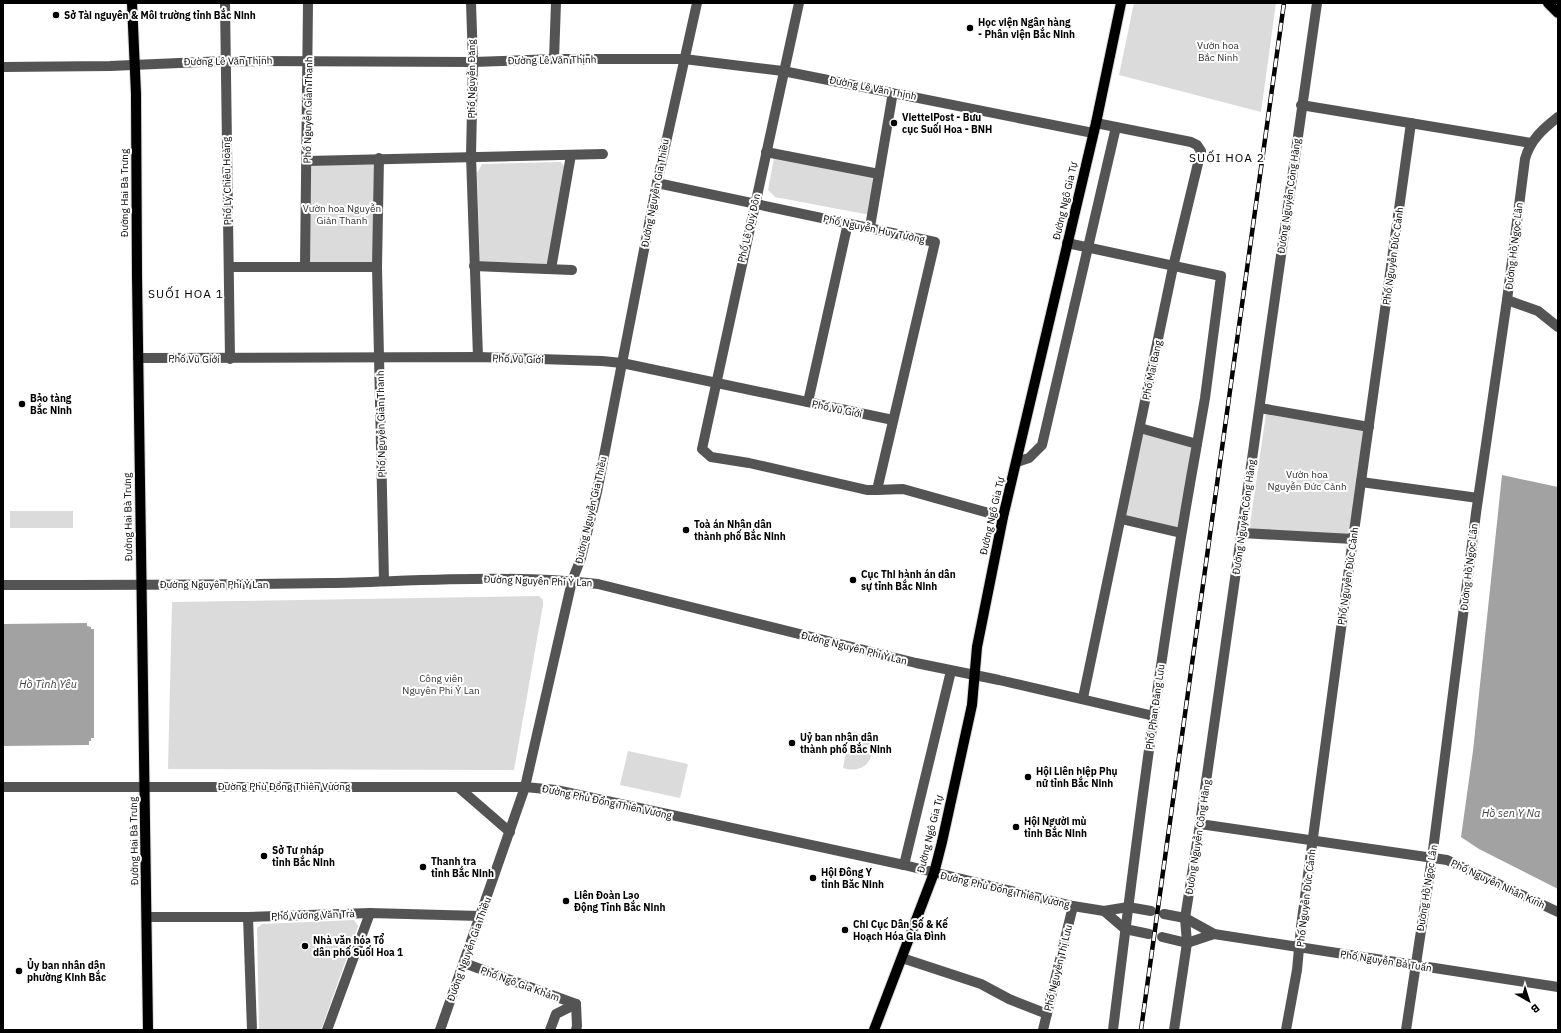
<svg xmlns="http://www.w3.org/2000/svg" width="1561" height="1033" viewBox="0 0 1561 1033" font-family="'IBM Plex Sans',sans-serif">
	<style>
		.green { fill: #dbdbdb }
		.water { fill: #a2a2a2 }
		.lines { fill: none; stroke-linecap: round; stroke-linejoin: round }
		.major-casing { stroke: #dbdbdb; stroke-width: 12 }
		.minor { stroke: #545454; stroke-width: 10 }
		.major { stroke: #000; stroke-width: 10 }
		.rail-casing { stroke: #000; stroke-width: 4.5 }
		.rail { stroke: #fff; stroke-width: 3; stroke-dasharray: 9; stroke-linecap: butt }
		.poi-dot { fill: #000; stroke: #fff; stroke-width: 1.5 }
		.labels { text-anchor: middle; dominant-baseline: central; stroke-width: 4; stroke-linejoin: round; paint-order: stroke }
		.poi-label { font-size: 10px; font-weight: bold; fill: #000; stroke: #fff; text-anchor: start }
		.park-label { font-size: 10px; fill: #323232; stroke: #fff }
		.street-label { font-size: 10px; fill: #000; stroke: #fff }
		.water-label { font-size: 11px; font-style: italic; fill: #434343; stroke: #fff }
		.quarter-label { font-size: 12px; letter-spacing: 1px; fill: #000; stroke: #fff }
	</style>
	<rect width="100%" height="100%" fill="#fff"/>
	<g class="green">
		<polygon points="1134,3 1276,3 1261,112 1119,75"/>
		<polygon points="379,158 377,267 305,266 307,161"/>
		<polygon points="774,158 875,176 870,215 775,197 768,190"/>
		<polygon points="561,162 565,167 547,266 480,262 477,173 482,164"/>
		<polygon points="1266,414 1363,431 1351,537 1249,531"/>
		<polygon points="1143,433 1193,445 1178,529 1124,519"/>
		<rect x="10" y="511" width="63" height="17"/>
		<polygon points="539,596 543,600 543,605 514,770 168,769 172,602"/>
		<path d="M850,731C885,737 874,778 843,768Z"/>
		<polygon points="628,751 688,764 680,798 620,785"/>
		<polygon points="354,920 358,926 321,1030 259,1030 257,928 262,924"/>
	</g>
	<g class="water">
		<polygon points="1502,475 1558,487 1558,889 1479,849 1461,837 1473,751"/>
		<polygon points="87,623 87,626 91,627 91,629 94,629 94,738 91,738 91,741 89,741 89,745 3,746 3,624"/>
	</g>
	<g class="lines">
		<defs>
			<g id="major">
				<polyline points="132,3 136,94 137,276 148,1030"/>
				<polyline points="1548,3 1558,13"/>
				<polyline points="874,1030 934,873 942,842 972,705 977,647 1003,517 1096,123 1121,3"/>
			</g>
		</defs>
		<use href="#major" class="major-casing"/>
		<g class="minor">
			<polyline points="225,3 230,359"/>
			<polyline points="471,3 473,62 471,156 478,357"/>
			<polyline points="799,3 702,449 711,457 749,463 867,490 877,490"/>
			<polyline points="554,59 556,3"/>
			<polyline points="3,67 110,66 225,61 473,62 554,59 684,59 783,71 1093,133"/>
			<polyline points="1301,105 1531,143"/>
			<polyline points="766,152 879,174"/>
			<polyline points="379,158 377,267 384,581"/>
			<polyline points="307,161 603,154"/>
			<polyline points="657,183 935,242 877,490 903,489 1003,517"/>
			<polyline points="870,227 893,92"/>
			<polyline points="1067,243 1221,276 1205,398 1197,444"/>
			<polyline points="305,266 308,3"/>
			<polyline points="474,266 572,270"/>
			<polyline points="229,267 377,267"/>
			<polyline points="551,269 571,155"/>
			<polyline points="1507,300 1538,311 1558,327"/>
			<polyline points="138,358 478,357 602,361 622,363 893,420"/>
			<polyline points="808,402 848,223"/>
			<polyline points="1260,408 1369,427"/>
			<polyline points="1017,462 1029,458 1042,445 1116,127"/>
			<polyline points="1361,482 1478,498"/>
			<polyline points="1121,519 1181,533"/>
			<polyline points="1242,533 1353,539"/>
			<path d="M3,585C112,585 221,585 329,583C418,581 509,574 598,584L916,663L999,680L1154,716"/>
			<polyline points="1083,698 1173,267 1201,151 1197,145 1191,142 1096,123"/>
			<polyline points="3,787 525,787 556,790 904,865 1073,906 1104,911 1128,907 1151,911"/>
			<polyline points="458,787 510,832"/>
			<polyline points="1200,824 1447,860 1558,912"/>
			<polyline points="904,865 951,671"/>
			<polyline points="1104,911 1125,929 1149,934"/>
			<polyline points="1164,914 1185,918 1214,934 1558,987"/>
			<polyline points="147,917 248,917 370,913 480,916"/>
			<polyline points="248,917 252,1030"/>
			<polyline points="1162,937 1187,943 1214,934"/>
			<polyline points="902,958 981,984 1009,999 1047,1014"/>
			<polyline points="464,963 576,1004"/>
			<polyline points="327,1030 370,913"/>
			<polyline points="440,1030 525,787 572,581 581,558 597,492 657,183 697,3"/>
			<polyline points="550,1030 556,1014 576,1004"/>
			<polyline points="576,1030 577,1026 576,1004"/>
			<polyline points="1043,1030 1073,906"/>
			<path d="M1113,1030C1137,834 1162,638 1197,444L1140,428"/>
			<polyline points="1174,1030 1187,943 1185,918 1200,824 1317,3"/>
			<polyline points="1286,1030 1297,970 1301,927 1353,539 1411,123"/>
			<path d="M1406,1030L1432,858L1476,513L1507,300L1525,159C1530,140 1543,129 1558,117"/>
		</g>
		<use href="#major" class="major"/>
		<defs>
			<polyline id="rail" points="1141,1030 1284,3"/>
		</defs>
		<use href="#rail" class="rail-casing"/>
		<use href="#rail" class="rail"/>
	</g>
	<g class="poi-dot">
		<circle cx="56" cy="15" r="4"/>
		<circle cx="970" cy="28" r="4"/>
		<circle cx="894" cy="123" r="4"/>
		<circle cx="22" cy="404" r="4"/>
		<circle cx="686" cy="530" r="4"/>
		<circle cx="853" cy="580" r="4"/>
		<circle cx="792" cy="743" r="4"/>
		<circle cx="1028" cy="777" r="4"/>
		<circle cx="1016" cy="827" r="4"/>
		<circle cx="264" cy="856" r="4"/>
		<circle cx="423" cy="867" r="4"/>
		<circle cx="813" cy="878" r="4"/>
		<circle cx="566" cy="901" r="4"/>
		<circle cx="845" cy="930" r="4"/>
		<circle cx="305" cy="946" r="4"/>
		<circle cx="19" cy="971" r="4"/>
	</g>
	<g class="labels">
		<g class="poi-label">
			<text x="64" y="15">Sở Tài nguyên &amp; Môi trường tỉnh Bắc Ninh</text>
			<text x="978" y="22">Học viện Ngân hàng<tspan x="978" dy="12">- Phân viện Bắc Ninh</tspan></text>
			<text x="902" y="117">ViettelPost - Bưu<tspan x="902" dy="12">cục Suối Hoa - BNH</tspan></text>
			<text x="30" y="398">Bảo tàng<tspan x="30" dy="12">Bắc Ninh</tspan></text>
			<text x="694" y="524">Toà án Nhân dân<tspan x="694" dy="12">thành phố Bắc Ninh</tspan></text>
			<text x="861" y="574">Cục Thi hành án dân<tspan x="861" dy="12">sự tỉnh Bắc Ninh</tspan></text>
			<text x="800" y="737">Uỷ ban nhân dân<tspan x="800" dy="12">thành phố Bắc Ninh</tspan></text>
			<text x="1036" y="771">Hội Liên hiệp Phụ<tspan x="1036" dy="12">nữ tỉnh Bắc Ninh</tspan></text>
			<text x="1024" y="821">Hội Người mù<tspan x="1024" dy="12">tỉnh Bắc Ninh</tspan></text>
			<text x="272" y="850">Sở Tư pháp<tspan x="272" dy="12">tỉnh Bắc Ninh</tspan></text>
			<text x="431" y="861">Thanh tra<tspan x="431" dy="12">tỉnh Bắc Ninh</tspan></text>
			<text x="821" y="872">Hội Đông Y<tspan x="821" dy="12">tỉnh Băc Ninh</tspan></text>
			<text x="574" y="895">Liên Đoàn Lao<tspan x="574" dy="12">Động Tỉnh Bắc Ninh</tspan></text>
			<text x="853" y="924">Chi Cục Dân Số &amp; Kế<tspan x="853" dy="12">Hoạch Hóa Gia Đình</tspan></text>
			<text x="313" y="940">Nhà văn hóa Tổ<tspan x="313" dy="12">dân phố Suối Hoa 1</tspan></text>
			<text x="27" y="965">Ủy ban nhân dân<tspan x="27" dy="12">phường Kinh Bắc</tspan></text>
		</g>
		<g class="park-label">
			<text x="1218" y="45">Vườn hoa<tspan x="1218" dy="12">Bắc Ninh</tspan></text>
			<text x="342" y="208">Vườn hoa Nguyễn<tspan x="342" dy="12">Giản Thanh</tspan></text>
			<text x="1307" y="474">Vườn hoa<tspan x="1307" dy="12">Nguyễn Đức Cảnh</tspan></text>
			<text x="441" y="678">Công viên<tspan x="441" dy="12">Nguyên Phi Ỷ Lan</tspan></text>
		</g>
		<g class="street-label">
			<text transform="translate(552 60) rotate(-1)">Đường Lê Văn Thịnh</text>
			<text transform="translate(228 61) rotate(-1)">Đường Lê Văn Thịnh</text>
			<text transform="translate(471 79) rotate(-90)">Phố Nguyễn Đăng</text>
			<text transform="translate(873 88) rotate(11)">Đường Lê Văn Thịnh</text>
			<text transform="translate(308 110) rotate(-89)">Phố Nguyễn Giản Thanh</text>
			<text transform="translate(227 181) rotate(-91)">Phố Lý Chiêu Hoàng</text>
			<text transform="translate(124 193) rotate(-90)">Đường Hai Bà Trưng</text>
			<text transform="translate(655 193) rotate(-79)">Đường Nguyễn Gia Thiều</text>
			<text transform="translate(1289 196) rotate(-82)">Đường Nguyễn Công Hãng</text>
			<text transform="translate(1065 201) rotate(-77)">Đường Ngô Gia Tự</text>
			<text transform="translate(749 228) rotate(-77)">Phố Lê Quý Đôn</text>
			<text transform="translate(874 229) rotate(12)">Phố Nguyễn Huy Tưởng</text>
			<text transform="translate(1514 246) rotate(-83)">Đường Hồ Ngọc Lân</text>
			<text transform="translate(1393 256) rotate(-82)">Phố Nguyễn Đức Cảnh</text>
			<text transform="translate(194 359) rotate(1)">Phố Vũ Giới</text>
			<text transform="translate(518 359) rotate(2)">Phố Vũ Giới</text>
			<text transform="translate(1152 370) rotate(-78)">Phố Mai Bang</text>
			<text transform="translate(837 409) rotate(12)">Phố Vũ Giới</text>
			<text transform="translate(381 424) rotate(-91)">Phố Nguyễn Giản Thanh</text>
			<text transform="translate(591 510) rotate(-77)">Đường Nguyễn Gia Thiều</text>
			<text transform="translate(992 516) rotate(-77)">Đường Ngô Gia Tự</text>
			<text transform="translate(128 517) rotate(-91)">Đường Hai Bà Trưng</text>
			<text transform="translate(1244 517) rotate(-82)">Đường Nguyễn Công Hãng</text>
			<text transform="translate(1469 567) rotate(-83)">Đường Hồ Ngọc Lân</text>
			<text transform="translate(1348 576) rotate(-82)">Phố Nguyễn Đức Cảnh</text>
			<text transform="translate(538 581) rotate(2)">Đường Nguyên Phi Ỷ Lan</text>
			<text x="214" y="584">Đường Nguyên Phi Ỷ Lan</text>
			<text transform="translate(854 648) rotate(14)">Đường Nguyên Phi Ỷ Lan</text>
			<text transform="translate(1155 707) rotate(-82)">Phố Phan Đăng Lưu</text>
			<text x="284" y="786">Đường Phù Đổng Thiên Vương</text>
			<text transform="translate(607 802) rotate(12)">Đường Phù Đổng Thiên Vương</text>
			<text transform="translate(930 834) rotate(-76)">Đường Ngô Gia Tự</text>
			<text transform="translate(1198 837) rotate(-81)">Đường Nguyễn Công Hãng</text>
			<text transform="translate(134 841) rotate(-91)">Đường Hai Bà Trưng</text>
			<text transform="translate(1498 884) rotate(25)">Phố Nguyễn Nhân Kính</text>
			<text transform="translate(1427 888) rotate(-81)">Đường Hồ Ngọc Lân</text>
			<text transform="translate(1005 890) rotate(13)">Đường Phù Đổng Thiên Vương</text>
			<text transform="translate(1306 898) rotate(-83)">Phố Nguyễn Đức Cảnh</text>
			<text transform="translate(313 915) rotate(-2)">Phố Vương Văn Trà</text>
			<text transform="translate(469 949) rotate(-70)">Đường Nguyễn Gia Thiều</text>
			<text transform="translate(1386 961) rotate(9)">Phố Nguyễn Bá Tuấn</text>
			<text transform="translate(1058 968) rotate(-76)">Phố Nguyễn Thị Lưu</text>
			<text transform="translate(520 984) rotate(20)">Phố Ngô Gia Khảm</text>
		</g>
		<g class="water-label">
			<text x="48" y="684">Hồ Tình Yêu</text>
			<text x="1511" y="813">Hồ sen Y Na</text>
		</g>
		<g class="quarter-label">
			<text x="1227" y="157">SUỐI HOA 2</text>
			<text x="186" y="293">SUỐI HOA 1</text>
		</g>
	</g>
	<rect width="1561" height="1033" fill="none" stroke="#000000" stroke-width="8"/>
	<g transform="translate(1529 1001) rotate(141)" stroke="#ffffff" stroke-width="3" paint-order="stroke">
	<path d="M0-3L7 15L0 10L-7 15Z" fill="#000000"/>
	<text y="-6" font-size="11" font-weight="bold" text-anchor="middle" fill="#000000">B</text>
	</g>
</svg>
